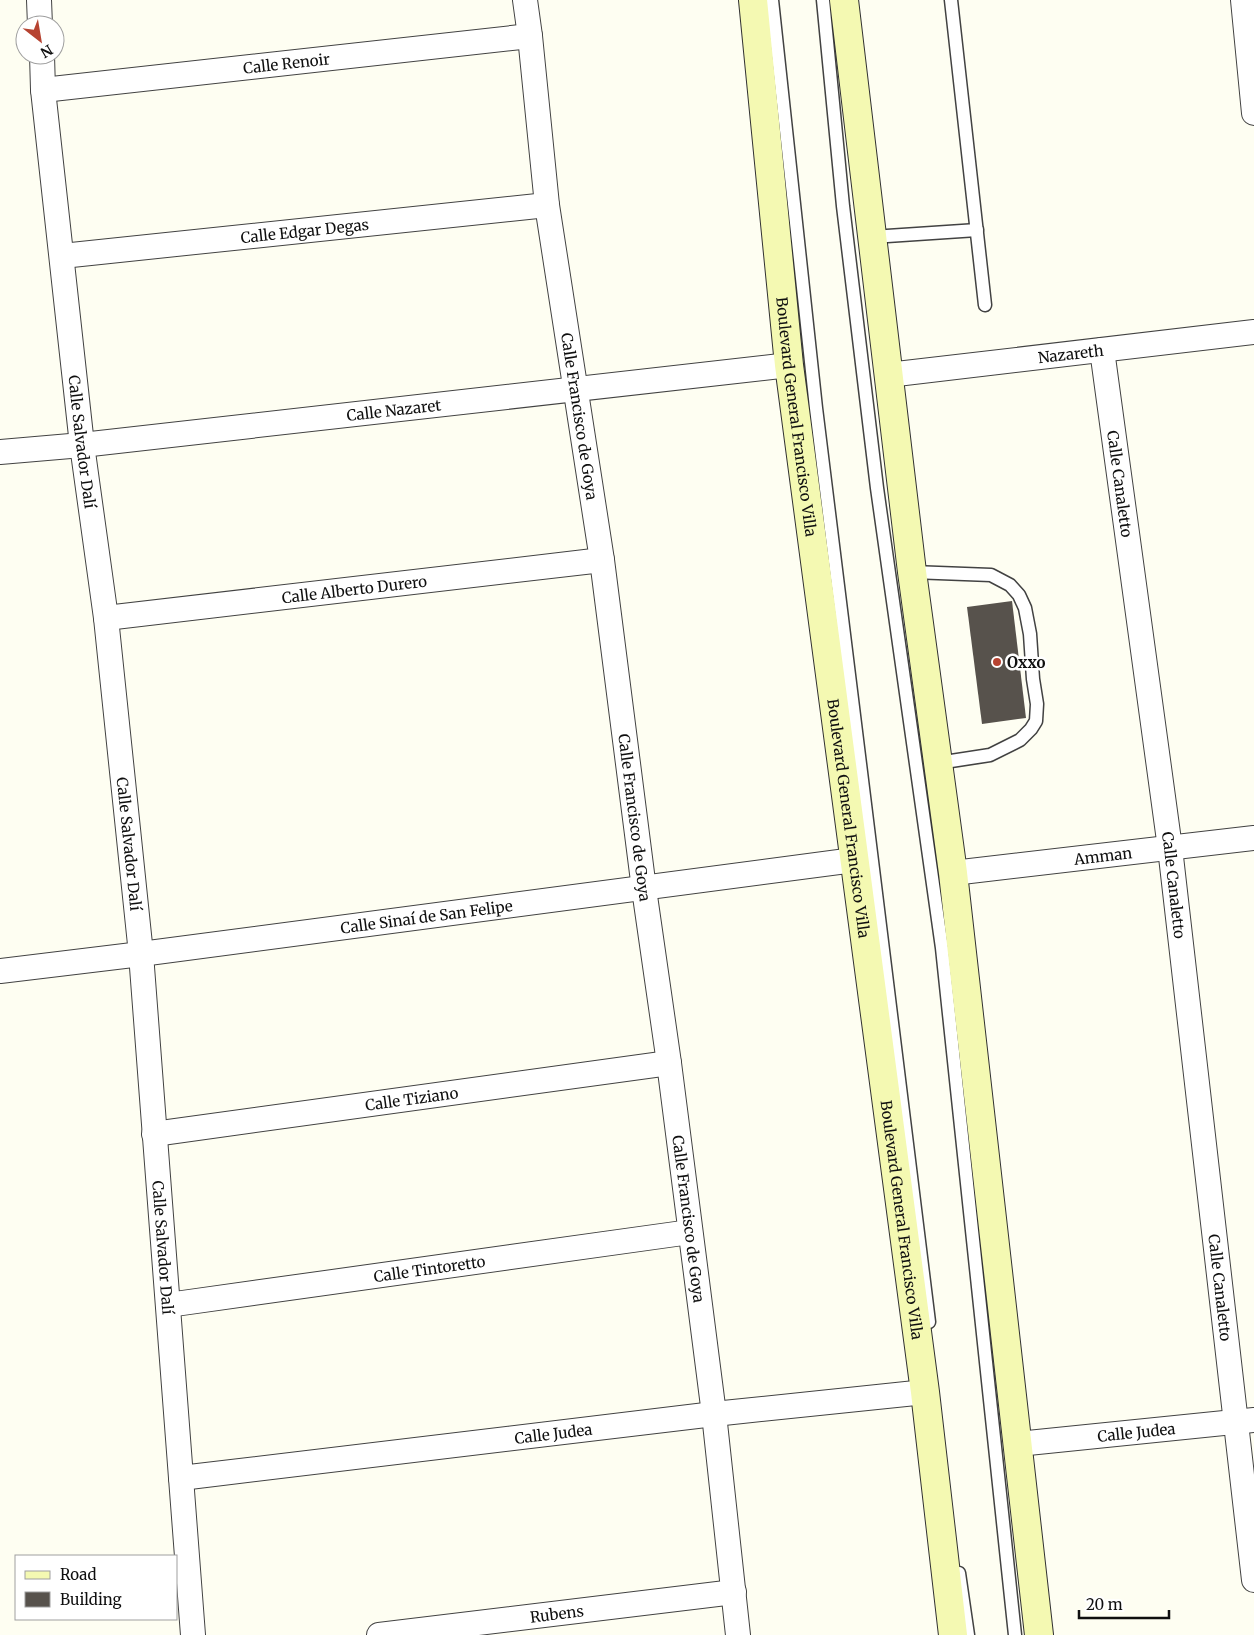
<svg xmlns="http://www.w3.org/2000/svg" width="1254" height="1635" viewBox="0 0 1254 1635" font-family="Merriweather,serif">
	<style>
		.building { fill: #57524c }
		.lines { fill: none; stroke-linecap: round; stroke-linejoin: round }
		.service-casing { stroke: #424242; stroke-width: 15 }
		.minor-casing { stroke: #424242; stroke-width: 26 }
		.secondary-casing { stroke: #313131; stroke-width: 30 }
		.service { stroke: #fff; stroke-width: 12 }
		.minor { stroke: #fff; stroke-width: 24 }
		.secondary { stroke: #f4f9b2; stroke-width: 28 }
		.poi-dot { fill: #b64331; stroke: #fff; stroke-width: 2 }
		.labels { text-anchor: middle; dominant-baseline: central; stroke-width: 5; stroke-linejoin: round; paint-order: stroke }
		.street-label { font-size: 15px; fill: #0f0f0f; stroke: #fff }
		.poi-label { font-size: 15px; font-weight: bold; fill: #0f0f0f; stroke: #fff; text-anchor: start }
	</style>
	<rect width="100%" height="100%" fill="#fefef2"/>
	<polygon class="building" points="1012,601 1026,718 982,724 967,607"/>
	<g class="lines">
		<defs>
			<g id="service">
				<polyline points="772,0 816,408 929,1322"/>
				<polyline points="823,0 843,206 877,488 942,948 1015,1635"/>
				<polyline points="951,0 985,305"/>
				<polyline points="872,237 977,230"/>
				<polyline points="912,572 991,575 1010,585 1019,595 1025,608 1030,634 1033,679 1037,704 1036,721 1031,729 1020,740 990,755 938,763"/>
				<polyline points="959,1573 968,1635"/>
			</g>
			<g id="minor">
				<polyline points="39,0 40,25"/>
				<path id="s1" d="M525,0L530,36L547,205L602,560L644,889L669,1063L714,1414L738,1635"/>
				<polyline points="1243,0 1254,113"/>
				<path id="s2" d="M42,55L43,90L82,445L106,618L141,954L193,1635"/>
				<path id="s3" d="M43,90L530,36"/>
				<path id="s4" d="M62,256L547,205"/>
				<path id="s5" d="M1102,350L1170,848L1254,1580"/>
				<path id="s6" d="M888,375L1254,332"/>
				<path id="s7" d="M0,452L82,445L789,365"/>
				<path id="s8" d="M106,618L602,560"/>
				<path id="s9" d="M953,873L1254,838"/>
				<path id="s10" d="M0,971L141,954L854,860"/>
				<path id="s11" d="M154,1134L669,1063"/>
				<path id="s12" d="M168,1305L690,1232"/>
				<path id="s13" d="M1018,1444L1254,1420"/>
				<path id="s14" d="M181,1478L714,1414L925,1392"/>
				<path id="s15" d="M379,1635L734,1592"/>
			</g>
			<g id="secondary">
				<path id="s16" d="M753,0L789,365L925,1392L953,1635"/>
				<polyline points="844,0 912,572 953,873 1039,1635"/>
			</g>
		</defs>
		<use href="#service" class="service-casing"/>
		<use href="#minor" class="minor-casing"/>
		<use href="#secondary" class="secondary-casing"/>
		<use href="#service" class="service"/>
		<use href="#minor" class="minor"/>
		<use href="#secondary" class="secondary"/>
	</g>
	<circle class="poi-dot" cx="997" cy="662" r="5"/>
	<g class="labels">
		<g class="street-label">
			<text stroke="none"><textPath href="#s3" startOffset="245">Calle Renoir</textPath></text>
			<text stroke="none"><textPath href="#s4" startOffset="244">Calle Edgar Degas</textPath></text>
			<text stroke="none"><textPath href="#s6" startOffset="184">Nazareth</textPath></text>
			<text stroke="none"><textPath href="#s7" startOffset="396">Calle Nazaret</textPath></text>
			<text stroke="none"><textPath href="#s1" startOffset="420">Calle Francisco de Goya</textPath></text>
			<text stroke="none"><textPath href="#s16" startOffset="419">Boulevard General Francisco Villa</textPath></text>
			<text stroke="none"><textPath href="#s2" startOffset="389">Calle Salvador Dalí</textPath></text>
			<text stroke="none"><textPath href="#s5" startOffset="135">Calle Canaletto</textPath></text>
			<text stroke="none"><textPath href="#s8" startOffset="250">Calle Alberto Durero</textPath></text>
			<text stroke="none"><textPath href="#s1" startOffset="825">Calle Francisco de Goya</textPath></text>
			<text stroke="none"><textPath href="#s16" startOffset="824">Boulevard General Francisco Villa</textPath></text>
			<text stroke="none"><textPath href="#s2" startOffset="794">Calle Salvador Dalí</textPath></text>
			<text stroke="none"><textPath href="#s9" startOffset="151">Amman</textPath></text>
			<text stroke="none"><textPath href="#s5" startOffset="540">Calle Canaletto</textPath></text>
			<text stroke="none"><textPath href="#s10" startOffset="430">Calle Sinaí de San Felipe</textPath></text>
			<text stroke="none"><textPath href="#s11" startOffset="260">Calle Tiziano</textPath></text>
			<text stroke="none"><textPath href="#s1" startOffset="1230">Calle Francisco de Goya</textPath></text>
			<text stroke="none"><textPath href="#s16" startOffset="1229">Boulevard General Francisco Villa</textPath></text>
			<text stroke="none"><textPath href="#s2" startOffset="1199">Calle Salvador Dalí</textPath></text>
			<text stroke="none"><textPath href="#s12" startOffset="264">Calle Tintoretto</textPath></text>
			<text stroke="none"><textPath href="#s5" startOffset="945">Calle Canaletto</textPath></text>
			<text stroke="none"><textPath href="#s13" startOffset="119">Calle Judea</textPath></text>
			<text stroke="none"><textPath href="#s14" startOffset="375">Calle Judea</textPath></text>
			<text stroke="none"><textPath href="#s15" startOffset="179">Rubens</textPath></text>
		</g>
		<g class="poi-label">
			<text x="1007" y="662">Oxxo</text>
		</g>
	</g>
	<rect x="15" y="1555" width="162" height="65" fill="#ffffff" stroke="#9f9f9f"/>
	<rect x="25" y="1571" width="25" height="8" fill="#f4f9b2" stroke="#9f9f9f"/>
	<text x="60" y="1580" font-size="15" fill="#0f0f0f">Road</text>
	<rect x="25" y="1592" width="25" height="15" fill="#57524c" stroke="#9f9f9f"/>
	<text x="60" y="1605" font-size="15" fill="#0f0f0f">Building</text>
	<g transform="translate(40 40) rotate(149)"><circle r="24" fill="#ffffff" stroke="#9f9f9f"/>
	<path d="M0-4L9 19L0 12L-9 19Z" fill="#b64331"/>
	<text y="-8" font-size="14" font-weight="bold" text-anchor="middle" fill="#0f0f0f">N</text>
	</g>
	<path d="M1079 1610v8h90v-8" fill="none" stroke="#0f0f0f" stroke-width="2.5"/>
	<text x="1086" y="1610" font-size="15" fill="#0f0f0f" stroke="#ffffff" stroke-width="4" paint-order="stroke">20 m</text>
</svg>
